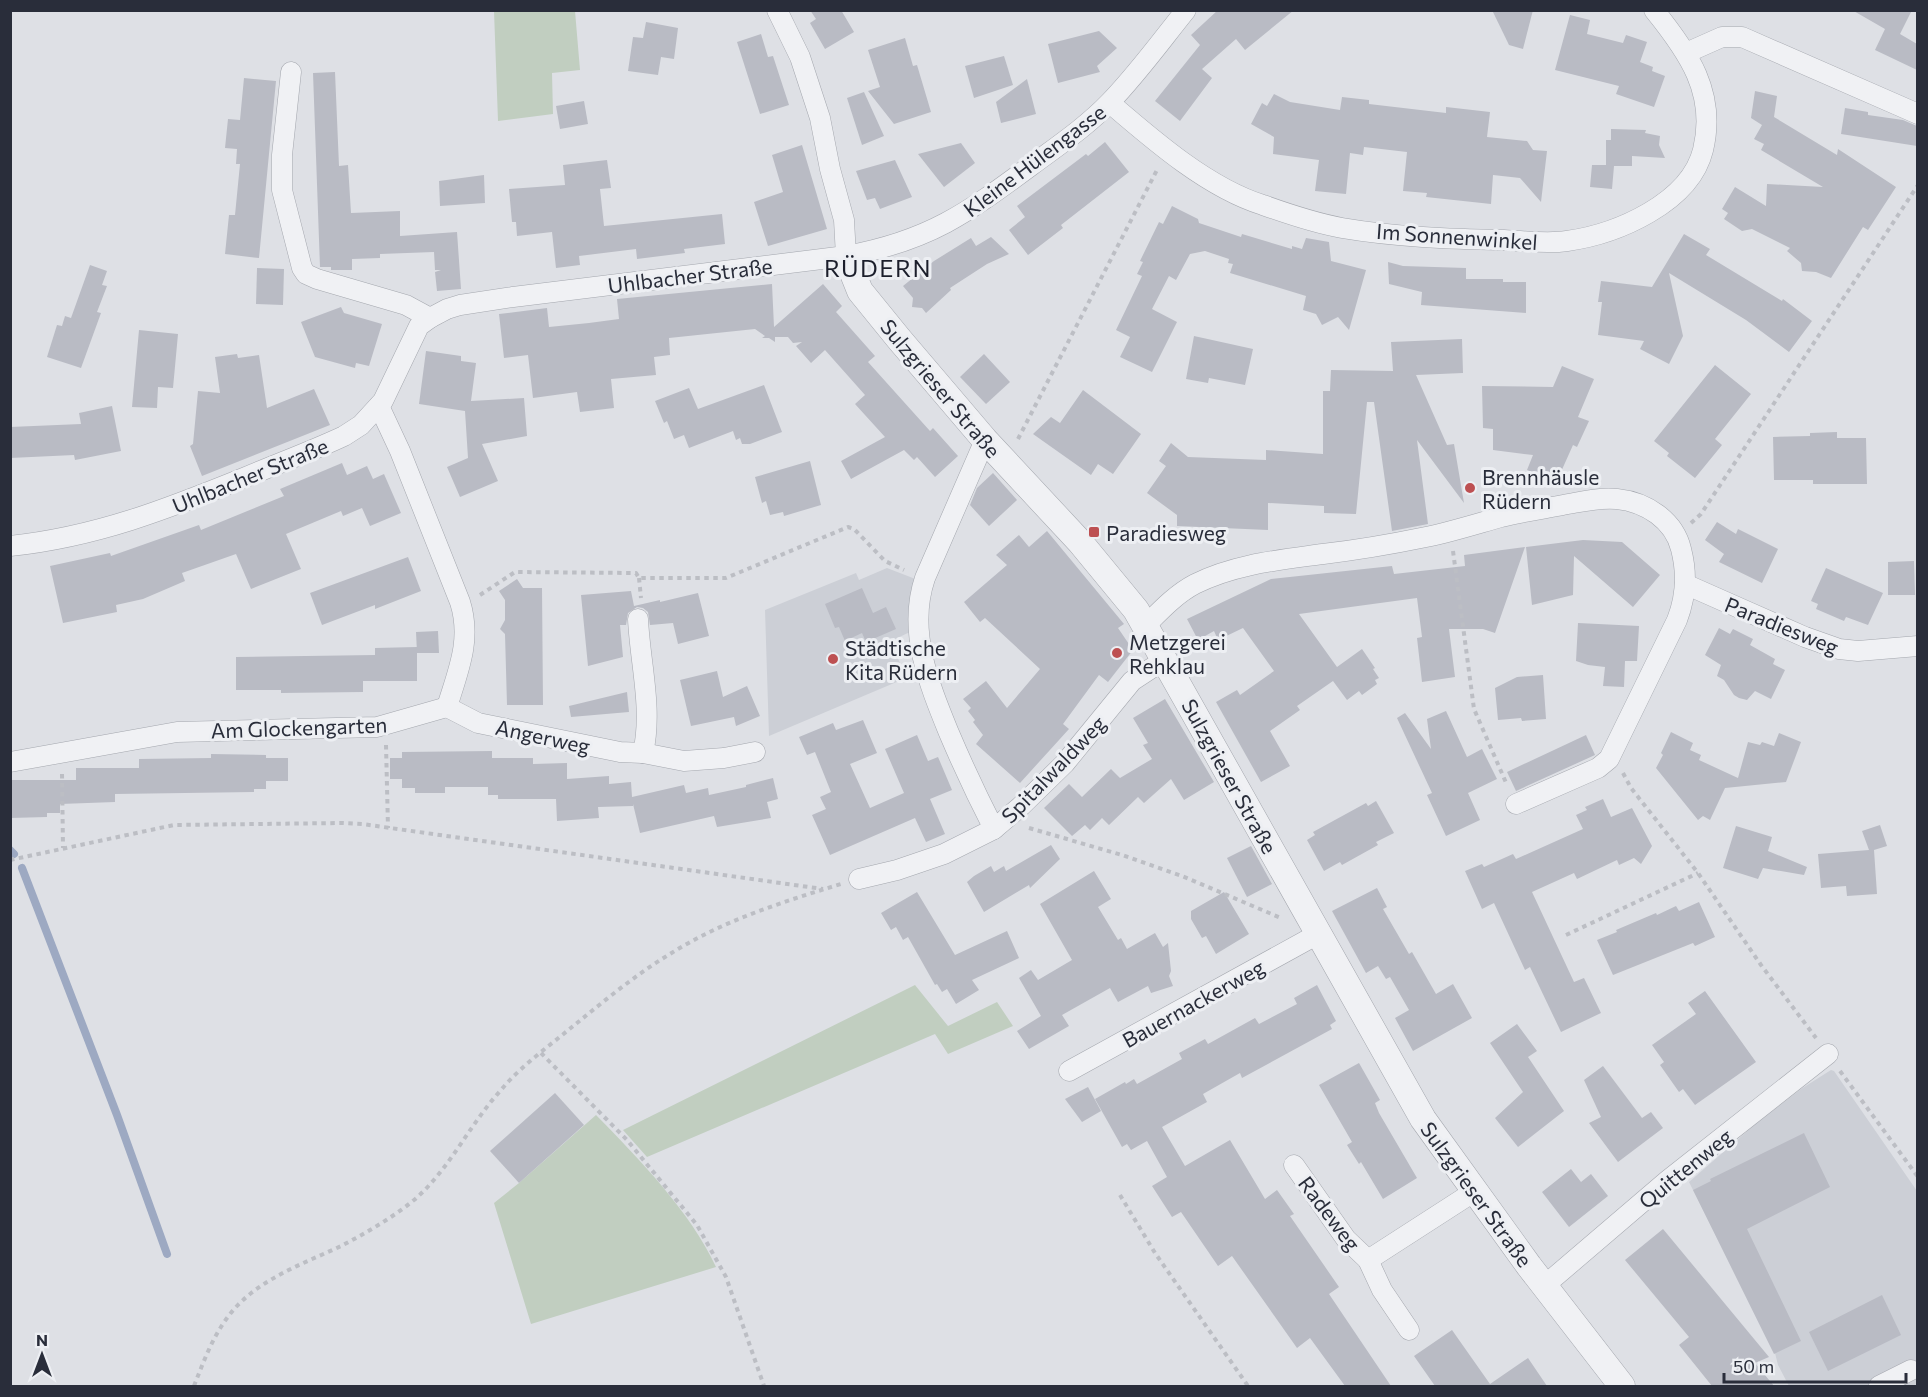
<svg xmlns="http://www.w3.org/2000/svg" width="1928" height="1397" viewBox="0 0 1928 1397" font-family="Commissioner,sans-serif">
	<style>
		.built { fill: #cccfd6 }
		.green { fill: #c1cec0 }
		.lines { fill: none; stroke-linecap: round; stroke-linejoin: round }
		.stream { stroke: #9da9c2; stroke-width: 8 }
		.building { fill: #b9bbc4 }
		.minor-casing { stroke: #a4a7ae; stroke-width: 21 }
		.tertiary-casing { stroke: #a4a7ae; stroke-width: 27 }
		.path { stroke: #bcbec4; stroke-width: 4; stroke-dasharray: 4.5 4.5; stroke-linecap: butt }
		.minor { stroke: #f0f1f4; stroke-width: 20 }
		.tertiary { stroke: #f0f1f4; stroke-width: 26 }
		.poi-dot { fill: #bd5052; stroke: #edeff3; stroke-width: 2 }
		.labels { text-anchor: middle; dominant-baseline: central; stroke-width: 6; stroke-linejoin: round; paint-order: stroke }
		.street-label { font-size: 21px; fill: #292d3a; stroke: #edeff3 }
		.poi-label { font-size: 21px; fill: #292d3a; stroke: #edeff3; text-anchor: start }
		.quarter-label { font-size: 24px; letter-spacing: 1.5px; fill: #1b1e2b; stroke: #edeff3 }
	</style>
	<rect width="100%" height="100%" fill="#dee0e5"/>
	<g class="built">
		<polygon points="887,568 918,580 912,631 891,641 906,678 769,736 765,610 856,573 859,580"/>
		<polygon points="1831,1070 1834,1071 1917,1191 1917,1386 1789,1386 1778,1365 1775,1353 1689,1182 1752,1127 1801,1089"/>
	</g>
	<g class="green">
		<polygon points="494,11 575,11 580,70 552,73 553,114 498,121"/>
		<polygon points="915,985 948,1026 997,1002 1013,1026 948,1054 935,1034 647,1157 623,1130"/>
		<path d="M596,1115C639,1159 690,1211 716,1267L531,1324L494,1203L519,1183Z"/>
	</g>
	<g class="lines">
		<g class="stream">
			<polyline points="10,850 14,854"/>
			<polyline points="22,868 117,1115 167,1254"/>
		</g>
	</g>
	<g class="building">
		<polygon points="810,10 841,10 854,32 825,49 810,23 816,19"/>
		<polygon points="1218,10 1294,10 1245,50 1236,39 1202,69 1212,78 1180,121 1155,101 1200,45 1191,35"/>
		<polygon points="1492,10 1533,10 1523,49 1509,45"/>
		<polygon points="1852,10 1912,10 1900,34 1917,44 1917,70 1875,50 1885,29"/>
		<polygon points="1570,15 1590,20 1587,34 1623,43 1626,35 1647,42 1640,62 1653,67 1652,71 1665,76 1654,107 1616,94 1619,86 1555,70"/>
		<polygon points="646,22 678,28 674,59 661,57 658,75 628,71 633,37 643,38"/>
		<polygon points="1099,31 1117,48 1097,66 1100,72 1058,83 1048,44"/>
		<polygon points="761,34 768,57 773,56 789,105 760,114 737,42"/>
		<polygon points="905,38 913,66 917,65 931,112 894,124 868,91 880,87 868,50"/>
		<polygon points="1004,56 1013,85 974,98 965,66"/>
		<polygon points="335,72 339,166 348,165 351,213 400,211 400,236 457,232 461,289 437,291 435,272 441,270 435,270 434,252 380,254 380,258 352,259 352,270 331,270 331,267 320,267 313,73"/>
		<polygon points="244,78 276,81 259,258 225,254 229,215 235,215 240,164 236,164 237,149 225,148 228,119 240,120"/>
		<polygon points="1027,79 1036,114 1001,123 996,102"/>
		<polygon points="1755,91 1777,96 1774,117 1837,155 1838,149 1896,187 1868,230 1863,227 1831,278 1816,272 1802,271 1801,263 1787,251 1790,248 1752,229 1742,231 1724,219 1728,213 1722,209 1735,187 1766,206 1767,184 1823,187 1761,150 1764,144 1754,139 1762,125 1751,118"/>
		<polygon points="864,92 884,136 862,145 847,98"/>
		<polygon points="1274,94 1290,102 1340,110 1342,97 1369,100 1369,104 1446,113 1446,107 1490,112 1487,137 1527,141 1533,150 1547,151 1541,202 1520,178 1493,175 1491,204 1426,197 1427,193 1403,191 1407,152 1364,147 1363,155 1350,153 1346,194 1315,191 1319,160 1273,154 1274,137 1251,124 1262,103 1267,106"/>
		<polygon points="584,101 588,124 560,129 556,106"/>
		<polygon points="1845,108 1868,112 1868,115 1903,120 1917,126 1917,146 1841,134"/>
		<polygon points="1611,129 1646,130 1645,133 1660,136 1659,145 1665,158 1632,156 1632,166 1614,166 1612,189 1590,187 1592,165 1606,165 1606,140 1611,140"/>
		<polygon points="1105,142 1129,172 1061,225 1063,228 1028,255 1009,230 1025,217 1017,206 1086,154 1088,156"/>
		<polygon points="961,143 975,163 944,187 918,154"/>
		<polygon points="802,145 827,229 768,246 754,202 783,192 772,155"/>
		<polygon points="607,160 611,188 600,189 604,226 722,214 725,244 684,249 685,253 637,259 636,249 579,256 580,265 556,268 552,232 517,236 516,222 512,222 509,189 565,185 563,165"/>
		<polygon points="895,160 912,197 880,209 875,198 867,200 856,171"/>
		<polygon points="484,175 485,203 440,206 439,181"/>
		<polygon points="1172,206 1198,219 1199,223 1241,237 1242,234 1292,249 1292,246 1302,249 1306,238 1329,242 1331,261 1366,270 1349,330 1338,317 1322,325 1316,314 1303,310 1306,296 1230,273 1233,264 1228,263 1229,259 1205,251 1190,254 1176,280 1169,276 1152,309 1177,322 1152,372 1120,357 1130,337 1116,330 1142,276 1137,274 1143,262 1140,261 1159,222 1163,224"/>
		<polygon points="1684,234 1710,249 1706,255 1782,301 1783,299 1812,321 1789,352 1746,320 1669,273 1683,336 1669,364 1640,349 1644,341 1598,335 1602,302 1598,302 1601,281 1652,287"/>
		<polygon points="991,237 1009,254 987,264 950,288 951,290 926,313 922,308 912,307 913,298 903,286 934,261 971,238 976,246"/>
		<polygon points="1388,262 1403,266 1466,268 1466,279 1503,279 1503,282 1526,282 1526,313 1421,305 1422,292 1389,284"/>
		<polygon points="90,265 107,271 102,285 107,286 97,312 101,313 81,368 47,357 57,325 62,326 65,316 71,318"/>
		<polygon points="257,268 284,269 283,305 256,304"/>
		<polygon points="772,284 774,327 823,284 842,306 836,312 875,356 868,362 930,431 933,428 958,456 935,477 917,457 914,460 904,450 851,479 841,461 885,437 855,404 865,395 825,350 811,363 796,346 802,342 793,343 788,337 775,337 775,342 769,338 762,338 765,336 755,329 669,338 670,355 654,357 656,375 611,379 614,408 580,412 577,392 533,398 528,355 504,358 499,314 547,308 549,327 589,323 619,319 617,299"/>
		<polygon points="341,307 344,313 382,324 369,366 356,363 355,368 315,357 301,322"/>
		<polygon points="139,330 178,334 173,388 158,387 157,408 132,407"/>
		<polygon points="1194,336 1253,349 1245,385 1209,378 1208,383 1186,379"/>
		<polygon points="1462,339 1463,373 1416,375 1447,445 1454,444 1464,503 1417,440 1428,524 1392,531 1374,402 1367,402 1356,514 1324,513 1324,506 1268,503 1268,530 1177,526 1177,515 1147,493 1166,466 1159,461 1171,443 1188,457 1266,460 1266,450 1323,454 1323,391 1330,391 1331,370 1393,371 1391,342"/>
		<polygon points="426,351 461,356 461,361 476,363 471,401 524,398 527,436 482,444 498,481 460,497 447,467 468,458 465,411 419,404"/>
		<polygon points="237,354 238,358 259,355 267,408 314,389 330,425 202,476 190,446 193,444 198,391 220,393 215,357"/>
		<polygon points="984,354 1010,382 986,404 960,377"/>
		<polygon points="1715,365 1751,394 1715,439 1722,445 1695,478 1667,456 1669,453 1654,441"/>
		<polygon points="1562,366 1594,379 1578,417 1589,421 1577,447 1573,445 1556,483 1527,470 1533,455 1493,450 1493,429 1483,428 1482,386 1553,387"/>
		<polygon points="764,385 782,432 750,444 742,444 740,438 736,440 733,431 689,448 684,435 674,439 667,421 664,423 655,401 689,388 698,409"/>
		<polygon points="1083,390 1141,434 1113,474 1098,464 1091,475 1033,434 1051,417 1060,423"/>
		<polygon points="112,406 121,451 75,460 74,455 10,458 10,427 81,424 79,413"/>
		<polygon points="1837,432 1837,438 1866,438 1867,484 1813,484 1813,480 1774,480 1773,437 1810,436 1810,433"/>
		<polygon points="810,461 821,505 784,516 783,512 770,515 766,501 762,503 755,477"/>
		<polygon points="342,463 347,475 367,466 373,479 384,474 401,513 370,526 362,508 343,516 341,511 286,534 301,569 251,589 236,554 182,573 185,581 143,599 116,605 117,612 63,623 50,566 110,553 111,556 199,525 201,530 284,496 280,489"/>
		<polygon points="993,473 1017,500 989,526 970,505 977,488"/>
		<polygon points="1717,522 1736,534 1738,529 1778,549 1762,583 1719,562 1724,554 1705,540"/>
		<polygon points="1047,531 1124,624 1118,628 1133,650 1108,682 1099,675 1063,724 1069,729 1020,783 976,744 983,735 973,722 975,720 968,711 971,708 963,699 986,681 1007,708 1040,669 985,618 980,622 964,602 1007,565 996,555 1019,535 1029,547"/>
		<polygon points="1583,540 1622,542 1660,575 1633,607 1574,556 1573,595 1532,605 1526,547"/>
		<polygon points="1525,547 1495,633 1483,629 1449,629 1455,677 1422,682 1417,638 1422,637 1417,598 1299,614 1337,667 1362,649 1375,668 1373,669 1379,678 1375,680 1377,684 1362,695 1359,691 1347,700 1333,681 1297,706 1300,710 1270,731 1290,766 1261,782 1216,702 1237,690 1240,695 1274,671 1243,628 1218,640 1214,631 1198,640 1187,619 1271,579 1392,566 1394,574 1465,566 1464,555"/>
		<polygon points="408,557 421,591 375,609 375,605 322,625 310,593"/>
		<polygon points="1914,561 1915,595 1888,595 1888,562"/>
		<polygon points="1826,568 1883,593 1868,625 1846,617 1844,621 1816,609 1818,604 1811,601"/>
		<polygon points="517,579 523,588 542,588 543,705 507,705 505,634 500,629 505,620 505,600 499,591"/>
		<polygon points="862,588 873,613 886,607 896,629 866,642 862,633 845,641 839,627 835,628 825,604"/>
		<polygon points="631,591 634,606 660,600 660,602 698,593 709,636 678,644 673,623 650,625 648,612 643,608 637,607 628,613 626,625 620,625 623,657 588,666 581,595"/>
		<polygon points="1578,623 1639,626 1637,661 1625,661 1624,687 1603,686 1605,667 1588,665 1576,661"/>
		<polygon points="1719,628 1730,634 1733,629 1753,639 1750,645 1775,659 1773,664 1785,670 1771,699 1755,691 1747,700 1739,698 1734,695 1724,680 1717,676 1721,665 1705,655"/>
		<polygon points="438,631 439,653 417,653 416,632"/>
		<polygon points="417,647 417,681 363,681 363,692 281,693 281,690 236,690 236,657 375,655 375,648"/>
		<polygon points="717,671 723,697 747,686 760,716 736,726 734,717 691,726 680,680"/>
		<polygon points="1543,675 1546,719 1522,721 1521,718 1498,720 1495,688 1517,677"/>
		<polygon points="627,692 629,712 571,717 569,706"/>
		<polygon points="1165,699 1214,782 1184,800 1171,779 1144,803 1138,797 1109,825 1102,818 1090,830 1085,825 1072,836 1044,808 1069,784 1082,797 1111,769 1120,778 1152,759 1143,745 1148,743 1133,718"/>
		<polygon points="1446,711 1467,757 1482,749 1497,779 1468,793 1480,820 1446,836 1427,795 1432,793 1397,718 1405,713 1431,749 1427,719"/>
		<polygon points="863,720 877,753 850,764 870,808 904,793 885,749 917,735 928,761 938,757 952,790 930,799 945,834 926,842 915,818 830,855 812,815 826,809 820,797 831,792 815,752 807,755 799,737 833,723 836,730"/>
		<polygon points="1671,732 1693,743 1690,750 1701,755 1699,760 1738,778 1748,742 1760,745 1762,742 1774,746 1779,733 1801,742 1786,782 1725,788 1710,820 1703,816 1698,820 1656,768 1663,755 1661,753"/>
		<polygon points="1586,735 1595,755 1516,791 1507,772"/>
		<polygon points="492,751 492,758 533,758 533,764 567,763 567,779 609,776 609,784 631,782 632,797 684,785 686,793 708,788 709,795 746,787 746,785 773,778 778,799 767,802 771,818 717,827 714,816 640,833 633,804 633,806 598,807 599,818 557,821 556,799 498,799 498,795 488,795 488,787 445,787 445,793 415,793 415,788 402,788 402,779 390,779 390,758 402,758 402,752"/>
		<polygon points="211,754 266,755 266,758 288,758 288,781 266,781 266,789 254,789 254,792 115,794 115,802 60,804 60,813 47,813 47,817 10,818 10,780 76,780 76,768 139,768 139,759 211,758"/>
		<polygon points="1603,799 1611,817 1632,808 1652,846 1641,864 1634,858 1619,865 1617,860 1577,879 1574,873 1532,892 1574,982 1584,978 1601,1013 1561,1032 1530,967 1525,970 1494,903 1482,909 1465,871 1482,864 1484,867 1513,854 1516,859 1583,829 1576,815 1587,810 1585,807"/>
		<polygon points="1376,801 1394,833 1376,842 1378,845 1342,865 1340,862 1324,871 1307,840 1315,835 1313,832 1366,803 1368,806"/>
		<polygon points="1880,825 1887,846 1874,850 1877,894 1847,896 1846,886 1821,888 1818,854 1869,850 1862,831"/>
		<polygon points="1736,826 1772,837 1768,851 1807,867 1804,875 1763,868 1758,879 1723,868"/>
		<polygon points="1051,845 1060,859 1030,888 1029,885 984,912 967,882 974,876 991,866 994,872 1004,866 1006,871"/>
		<polygon points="1251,846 1272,884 1247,897 1227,858"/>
		<polygon points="1094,871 1111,899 1098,907 1118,940 1121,938 1127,949 1155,933 1163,947 1168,943 1171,971 1169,976 1173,986 1151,993 1148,986 1118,1002 1110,988 1062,1015 1069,1026 1029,1049 1017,1031 1041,1016 1019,978 1031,970 1038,980 1072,960 1040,904"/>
		<polygon points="1377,888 1387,907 1383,909 1409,954 1412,952 1436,994 1453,984 1472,1018 1413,1051 1395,1018 1409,1010 1390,977 1386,979 1378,966 1366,973 1332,911"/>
		<polygon points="917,892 955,955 1007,931 1019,958 972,980 979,990 956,1004 947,989 942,992 937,984 935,985 908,937 903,940 896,927 891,930 881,913"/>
		<polygon points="1224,892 1249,934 1216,954 1206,936 1202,938 1191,919 1191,911"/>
		<polygon points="1699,902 1715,937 1695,946 1693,943 1613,975 1597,940 1617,932 1616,930 1656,913 1657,915 1676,906 1679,911"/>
		<polygon points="1317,985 1336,1021 1330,1025 1332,1029 1242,1078 1240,1073 1203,1094 1207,1102 1162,1127 1185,1166 1230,1140 1265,1199 1277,1190 1294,1214 1290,1216 1339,1287 1329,1294 1391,1386 1345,1386 1310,1338 1297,1348 1232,1256 1218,1266 1181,1212 1172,1217 1152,1186 1167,1177 1147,1141 1131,1150 1127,1144 1122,1147 1095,1099 1125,1082 1126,1084 1134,1079 1137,1084 1182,1059 1179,1053 1205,1039 1208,1044 1255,1018 1259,1024 1297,1004 1294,998"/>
		<polygon points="1705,991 1756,1062 1695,1105 1683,1089 1679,1092 1660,1065 1664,1062 1652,1045 1696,1014 1688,1003"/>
		<polygon points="1517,1024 1537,1051 1528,1057 1564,1111 1518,1147 1495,1118 1523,1092 1490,1043"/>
		<polygon points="1359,1063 1380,1100 1375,1103 1379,1113 1417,1178 1383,1199 1361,1162 1359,1164 1347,1145 1352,1142 1319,1085"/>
		<polygon points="1603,1066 1642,1118 1651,1112 1663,1128 1618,1162 1589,1123 1601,1117 1584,1080"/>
		<polygon points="1088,1087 1101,1111 1082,1122 1065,1099"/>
		<polygon points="555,1093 584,1125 519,1183 490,1151"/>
		<polygon points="1804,1133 1830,1187 1747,1229 1801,1341 1774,1354 1693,1190 1711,1181 1710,1179"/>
		<polygon points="1571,1169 1581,1182 1591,1174 1608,1196 1569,1227 1542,1192"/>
		<polygon points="1663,1229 1769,1357 1755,1363 1774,1386 1712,1386 1679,1345 1689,1337 1625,1260"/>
		<polygon points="1882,1295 1901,1335 1828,1371 1809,1332"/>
		<polygon points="1452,1330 1490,1384 1528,1358 1547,1386 1435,1386 1414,1356"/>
	</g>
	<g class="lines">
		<defs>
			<g id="minor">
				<polyline points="777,10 800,57 820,118 830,169 844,220 846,256"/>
				<polyline points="1686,53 1722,37 1742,37 1918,114"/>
				<polyline points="291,72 282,155 282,190 302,268 306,274 317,279 406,305 430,318"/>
				<path d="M1110,103C1153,140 1208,188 1263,205C1288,214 1315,223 1342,228C1395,237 1450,239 1504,240C1525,241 1547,244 1567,241C1617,234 1690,203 1703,150C1717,93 1688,52 1654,10"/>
				<path d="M379,406L400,451L460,602C472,640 458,671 447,707"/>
				<path d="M985,440L925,578C907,631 929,684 949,733C963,766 978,798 994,829"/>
				<path d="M10,546C96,537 167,509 246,477C279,463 312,451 344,436L361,425L383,401L419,326L430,318L447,309L460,305L513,297L846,256C929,241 967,213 1032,165C1059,145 1087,126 1110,102C1138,73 1161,41 1186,10"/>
				<polyline points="1685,584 1805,637 1839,649 1858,651 1918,646"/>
				<path d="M638,619C640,663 653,709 643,753"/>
				<path d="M1146,625C1161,610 1176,594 1195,584C1235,564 1279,560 1323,554C1357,550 1392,544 1426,537C1451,532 1476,524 1501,517C1521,512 1542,509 1563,505C1581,502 1599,497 1617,499C1646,502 1674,520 1681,549C1687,572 1686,597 1677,620L1609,759L1598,768L1516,804"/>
				<polyline points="447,707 478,723 620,752 643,753 684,761 724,758 755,752"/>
				<polyline points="10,762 177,732 377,727 447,707"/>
				<polyline points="859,879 897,870 944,854 994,829 1021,806 1065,763 1132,681 1164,660"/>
				<polyline points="1069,1071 1318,934"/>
				<polyline points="1294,1165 1346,1239 1368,1260 1382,1290 1409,1330"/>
				<polyline points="1368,1260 1475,1191"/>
				<polyline points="1544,1286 1668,1180 1828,1054"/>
				<polyline points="1879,1386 1911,1370"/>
			</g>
			<polyline id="tertiary" points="846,256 860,291 899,339 985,440 1080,542 1136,610 1423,1119 1529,1266 1622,1386"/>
		</defs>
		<use href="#minor" class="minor-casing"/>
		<use href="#tertiary" class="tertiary-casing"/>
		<g class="path">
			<polyline points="1018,439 1158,168"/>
			<polyline points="1691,523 1701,514 1918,185"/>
			<polyline points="1453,551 1474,709 1507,785"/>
			<polyline points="639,578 641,598"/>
			<polyline points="480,595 515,572 636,573 639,578 726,578 848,527 854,529 885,561 904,570"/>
			<polyline points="386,745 388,828"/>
			<polyline points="1623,773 1631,788 1698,873 1761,965 1816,1038"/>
			<polyline points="62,774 63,848"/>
			<polyline points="1029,828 1122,855 1182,876 1281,918"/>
			<polyline points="10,860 174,825 342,823 362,824 823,889"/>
			<polyline points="1566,935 1698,873"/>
			<polyline points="541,1053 627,1140 697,1225 726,1277 764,1386"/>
			<polyline points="1840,1071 1918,1177"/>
			<polyline points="1120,1195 1155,1253 1248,1386"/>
			<path d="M194,1386C205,1358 215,1330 236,1307C264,1277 305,1263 341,1246C366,1233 392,1218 414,1200C450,1169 469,1125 501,1090C521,1066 548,1047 572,1027C603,1002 635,975 670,954C722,921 782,902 841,884"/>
		</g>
		<use href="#minor" class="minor"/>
		<use href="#tertiary" class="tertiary"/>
	</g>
	<g class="poi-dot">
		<circle cx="1470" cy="488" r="6"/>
		<rect x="1088" y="526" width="12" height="12" rx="3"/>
		<circle cx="1117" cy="653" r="6"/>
		<circle cx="833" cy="659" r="6"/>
	</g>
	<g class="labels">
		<g class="street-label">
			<text transform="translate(1034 160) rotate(-37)">Kleine Hülengasse</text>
			<text transform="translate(1457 236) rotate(4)">Im Sonnenwinkel</text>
			<text transform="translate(690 275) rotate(-7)">Uhlbacher Straße</text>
			<text transform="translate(941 388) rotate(50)">Sulzgrieser Straße</text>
			<text transform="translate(250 475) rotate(-22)">Uhlbacher Straße</text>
			<text transform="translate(1782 625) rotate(22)">Paradiesweg</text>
			<text transform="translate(299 727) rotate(-2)">Am Glockengarten</text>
			<text transform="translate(543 736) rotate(12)">Angerweg</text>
			<text transform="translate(1053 769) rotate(-46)">Spitalwaldweg</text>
			<text transform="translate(1230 776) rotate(61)">Sulzgrieser Straße</text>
			<text transform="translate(1193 1003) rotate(-29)">Bauernackerweg</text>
			<text transform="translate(1685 1168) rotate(-39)">Quittenweg</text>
			<text transform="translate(1477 1194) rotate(54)">Sulzgrieser Straße</text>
			<text transform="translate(1330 1213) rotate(53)">Radeweg</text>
		</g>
		<g class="poi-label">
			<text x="1482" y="476">Brennhäusle<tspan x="1482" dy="24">Rüdern</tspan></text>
			<text x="1106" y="532">Paradiesweg</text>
			<text x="1129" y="641">Metzgerei<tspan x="1129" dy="24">Rehklau</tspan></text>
			<text x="845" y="647">Städtische<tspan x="845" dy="24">Kita Rüdern</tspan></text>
		</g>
		<g class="quarter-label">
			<text x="878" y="267">RÜDERN</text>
		</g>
	</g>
	<rect width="1928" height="1397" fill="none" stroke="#292d3a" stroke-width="24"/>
	<g transform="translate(42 1355)" stroke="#edeff3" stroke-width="4.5" paint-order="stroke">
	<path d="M0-4.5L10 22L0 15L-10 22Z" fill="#292d3a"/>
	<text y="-9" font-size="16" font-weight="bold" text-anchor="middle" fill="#292d3a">N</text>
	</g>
	<path d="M1724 1373v9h182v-9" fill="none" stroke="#292d3a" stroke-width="3"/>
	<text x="1733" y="1373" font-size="18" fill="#292d3a" stroke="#edeff3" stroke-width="4.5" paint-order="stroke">50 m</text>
</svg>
